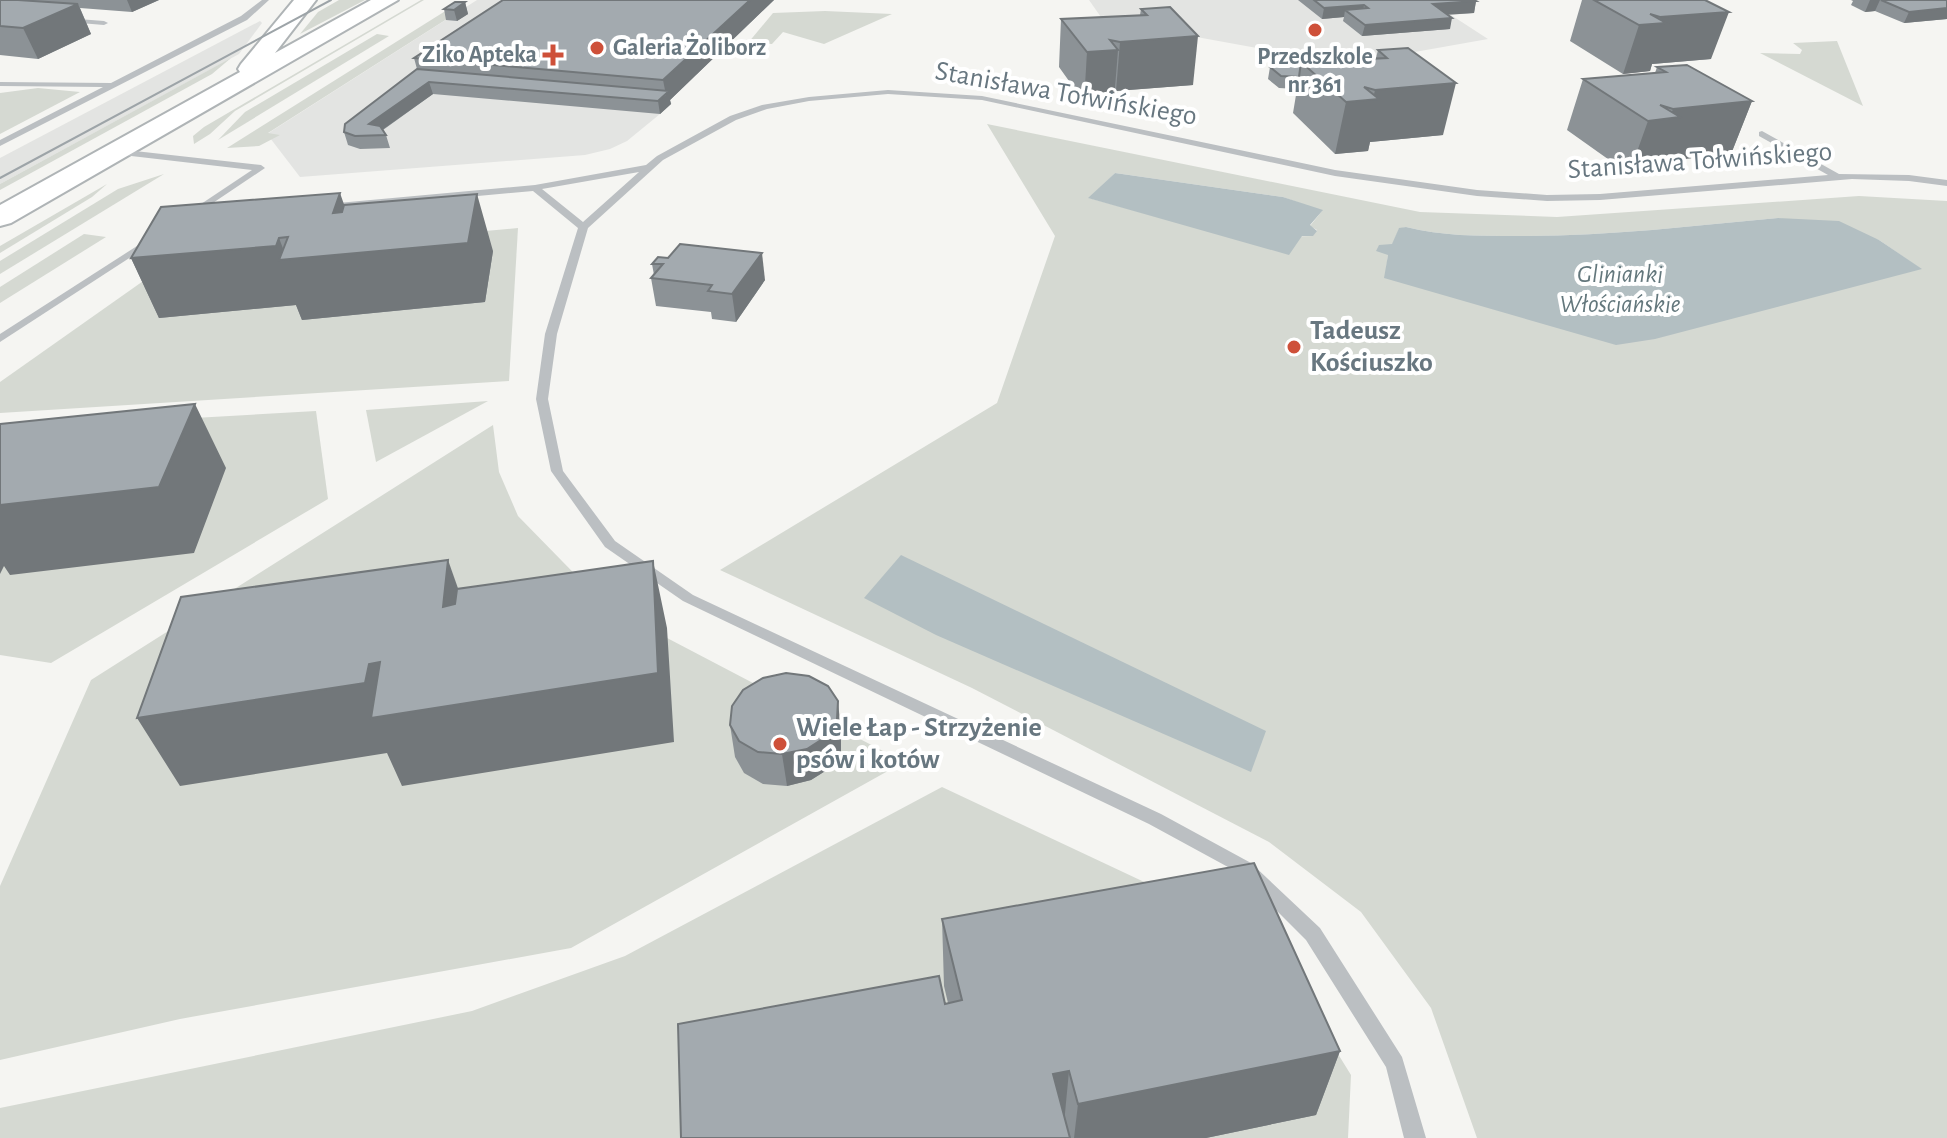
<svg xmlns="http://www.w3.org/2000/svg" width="1947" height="1138" viewBox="0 0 1947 1138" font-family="'Alegreya Sans',sans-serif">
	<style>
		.built { fill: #e3e4e2 }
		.green { fill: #d5d9d2; fill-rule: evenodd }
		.water { fill: #b3bfc2 }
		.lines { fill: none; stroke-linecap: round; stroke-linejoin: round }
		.major-casing { stroke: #afb4b6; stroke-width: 4 }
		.minor { fill: #bbbfc2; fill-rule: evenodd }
		.major { fill: #fff; fill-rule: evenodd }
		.tram { stroke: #9da4a8; stroke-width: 2 }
		.wall { fill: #8c9296 }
		.shaded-wall { fill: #72777a }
		.building { fill: #a3aaaf; stroke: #72777a; stroke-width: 2 }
		.poi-dot { fill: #ce5039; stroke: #fff; stroke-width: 3 }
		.labels { text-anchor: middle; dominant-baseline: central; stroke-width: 8; stroke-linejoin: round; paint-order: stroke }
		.far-poi-label { font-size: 24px; font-weight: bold; fill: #687780; stroke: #fff; text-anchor: start }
		.far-water-label { font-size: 26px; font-style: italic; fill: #63777c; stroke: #fff }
		.street-label { font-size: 28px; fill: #687780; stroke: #fff }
		.poi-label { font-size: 28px; font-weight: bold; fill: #687780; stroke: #fff; text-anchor: start }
	</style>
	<rect width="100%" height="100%" fill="#f5f5f2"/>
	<g class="built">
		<polygon points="477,0 774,0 668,102 672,103 660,114 627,141 610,149 585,155 300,177 267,134"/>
		<polygon points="1089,0 1466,0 1466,7 1473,13 1451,15 1488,39 1381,58 1334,62 1103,20"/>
		<polygon points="260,21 262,23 239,54 0,184 0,158"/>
	</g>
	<g class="green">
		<polygon points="339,0 365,0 300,34 318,12"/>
		<polygon points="421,0 424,0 235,111 210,134 194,144 193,136 204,127"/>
		<polygon points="447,10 461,10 268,133 280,135 259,146 227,148"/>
		<polygon points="825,11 892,14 824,44 783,32 772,44 748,43 773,13"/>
		<polygon points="377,34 389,36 218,140 245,112"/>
		<polygon points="1837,41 1863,106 1760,53 1800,54 1802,50 1793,43"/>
		<polygon points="231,58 212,74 0,190 0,184"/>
		<polygon points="38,88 80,92 0,134 0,93"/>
		<path d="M987,124L1420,212L1557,217L1859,196L1947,201V1138H1477L1431,1008L1361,912L1269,842L972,688L720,570L997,403L1055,236ZM1115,173L1283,197L1322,211L1310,226L1317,230L1312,236L1234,238L1089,198ZM1778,218L1879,240L1921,269L1385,278L1388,255L1399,229L1406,227C1442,236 1478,236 1515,236C1603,237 1690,226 1778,218Z"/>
		<polygon points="164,174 0,274 0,261 118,189"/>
		<polygon points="107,184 92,197 0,253 0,246"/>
		<polygon points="518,228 509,381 0,413 0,382 173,260"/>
		<polygon points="84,234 106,237 0,303 0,287"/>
		<polygon points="488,401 376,462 366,410"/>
		<polygon points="316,411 328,499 51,663 0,655 0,429"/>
		<polygon points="493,425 499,472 518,516 606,606 904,762 571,948 180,1019 0,1060 0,886 91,680"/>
		<polygon points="942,787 1206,911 1296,986 1351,1075 1348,1138 0,1138 0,1108 472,1011 625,956"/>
	</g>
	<g class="water">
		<polygon points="1115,173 1283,197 1323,210 1310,225 1317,231 1313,236 1302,236 1289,255 1088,198"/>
		<path d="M1778,218L1839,221L1879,240L1922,269L1655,339L1616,345L1384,278L1388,255L1376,251L1379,245L1392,244L1399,228L1406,227C1442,236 1478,236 1515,236C1603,237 1690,226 1778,218Z"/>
		<polygon points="901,555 1266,731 1251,772 936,635 864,598"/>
	</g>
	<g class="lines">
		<defs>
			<polygon id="major" points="294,0 316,0 275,53 371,0 398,0 11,223 0,226 0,205 240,72 238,69 241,64"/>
		</defs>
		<use href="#major" class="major-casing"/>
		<g class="minor">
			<polygon points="262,0 269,0 247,20 0,146 0,140 103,87 0,86 0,82 111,83 241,16"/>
			<polygon points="65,18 104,21 108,23 104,25 68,22"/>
			<path d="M888,90L982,96L1335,170L1477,190L1547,195L1600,194L1828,175L1759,136V132L1762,131L1839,174L1909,175L1947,180V186L1909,181L1852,179L1600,200L1547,201L1477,196L1335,176L982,100L888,94L809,101L767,109L736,120L663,160L588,228L557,334L548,399L563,471L615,541L693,595L1161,814L1251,863L1320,928L1402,1057L1426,1138H1404L1386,1067L1306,940L1239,873L1149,824L683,601L605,547L551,471L536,399L545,334L578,228L533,191L327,210L322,207L327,204L535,185L646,165L657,156L730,116L762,105L809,97ZM639,172L583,222L542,189Z"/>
			<polygon points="117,149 261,165 265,168 192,217 189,216 189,212 252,170 114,154 114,150"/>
			<polygon points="151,237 156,240 154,242 0,342 0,334"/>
		</g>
		<use href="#major" class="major"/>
		<polyline class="tram" points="0,178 331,0"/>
	</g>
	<g class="wall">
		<polygon points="0,0 159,0 132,12 80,8 91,34 38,59 0,55"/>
		<polygon points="503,0 774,0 670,100 671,104 660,114 433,94 383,130 386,135 390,148 360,149 348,145 344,132 417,69 414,58"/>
		<polygon points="1298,0 1474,0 1476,1 1474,13 1447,14 1450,29 1362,36 1343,21 1344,17 1322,19"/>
		<polygon points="1582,0 1705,0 1711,59 1652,64 1650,71 1623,74 1570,41"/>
		<polygon points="1851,0 1947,0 1947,19 1904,23 1875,11 1865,12 1851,5 1853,1"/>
		<polygon points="465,2 468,14 457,21 446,20 444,9"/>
		<polygon points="1170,7 1193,85 1115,91 1114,100 1084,102 1059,67 1061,19 1140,15 1141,9"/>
		<polygon points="1408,48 1443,135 1370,142 1368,151 1335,154 1293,113 1297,89 1279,88 1268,79 1270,67 1305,62 1376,58 1378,50"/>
		<polygon points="1657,67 1752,101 1731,154 1664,161 1660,171 1629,174 1567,130 1583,79 1655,73"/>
		<polygon points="345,205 493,251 485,302 302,320 296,305 159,318 131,258"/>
		<polygon points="658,257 765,280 736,322 712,319 711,312 656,306 651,278 654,275 652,264"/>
		<polygon points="730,725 841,733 841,751 830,768 811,780 787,786 763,784 744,773 735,757"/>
		<polygon points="942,919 1340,1051 1316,1115 1206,1138 681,1138 948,1003 944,986"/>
	</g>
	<g class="shaded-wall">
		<polygon points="127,0 159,0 132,12"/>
		<polygon points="750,0 774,0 670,100 671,104 660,114 658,101 666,95 663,80"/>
		<polygon points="1870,0 1880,0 1875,11 1865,12"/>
		<polygon points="1476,1 1474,13 1430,16 1433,4"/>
		<polygon points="465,2 468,14 457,21 454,10"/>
		<polygon points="78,4 91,34 38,59 23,28"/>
		<polygon points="1364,5 1362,16 1345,10 1344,17 1322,19 1324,8"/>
		<polygon points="1947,8 1947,19 1904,23 1909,12"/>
		<polygon points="1729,12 1711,59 1652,64 1650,71 1623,74 1639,25 1658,24 1660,17"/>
		<polygon points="1452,18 1450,29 1362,36 1365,25"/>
		<polygon points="1198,36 1193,85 1116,91 1120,42"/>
		<polygon points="1118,50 1114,100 1084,102 1087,52"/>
		<polygon points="429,82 433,94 375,135 369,124"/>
		<polygon points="1456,83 1443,135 1370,142 1368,151 1335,154 1346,102 1373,99 1375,90"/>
		<polygon points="1752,101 1731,154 1664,161 1660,171 1629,174 1648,121 1669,119 1673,109"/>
		<polygon points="340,193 360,250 477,194 493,251 485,302 302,320 296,305 159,318 131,258 279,238 287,259 333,213"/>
		<polygon points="762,253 765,280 736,322 732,294"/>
		<polygon points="195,404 226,468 194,553 10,575 4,566 0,574 0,505"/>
		<polygon points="448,560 472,628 443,607"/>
		<polygon points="653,561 667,628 674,742 402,786 387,753 180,786 137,718 369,664"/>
		<polygon points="838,701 841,733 841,751 830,768 811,780 787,786 782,754"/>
		<polygon points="1340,1051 1316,1115 1206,1138 1074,1138 1078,1104"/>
		<polygon points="1069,1071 1063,1134 1053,1074"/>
	</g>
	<g class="building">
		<polygon points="0,0 18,0 78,4 23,28 0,26"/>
		<polygon points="503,0 750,0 663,80 414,58"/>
		<polygon points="1314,0 1474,0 1476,1 1433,4 1452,18 1365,25 1345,10 1368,8 1364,5 1324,8"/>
		<polygon points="1594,0 1705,0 1729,12 1660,17 1650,14 1666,23 1639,25"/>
		<polygon points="1881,0 1947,0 1947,8 1909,12"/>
		<polygon points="455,2 465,2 454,10 444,9"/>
		<polygon points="1170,7 1198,36 1120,42 1110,40 1118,50 1087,52 1061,19 1147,15 1141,9"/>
		<polygon points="1408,48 1456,83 1375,90 1364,87 1379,99 1346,102 1301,62 1387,58 1378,50"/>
		<polygon points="1300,60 1305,62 1301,62 1299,77 1281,76 1270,67 1279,61"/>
		<polygon points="1687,65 1752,101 1673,109 1660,105 1680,117 1648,121 1583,79 1666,72 1657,67"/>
		<polygon points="417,69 669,91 658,101 429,82 369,124 380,126 386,135 355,136 344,132 345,124"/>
		<polygon points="340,193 333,213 342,212 344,205 477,194 468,243 279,260 288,237 279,238 276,246 131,258 161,207"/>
		<polygon points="680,244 762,253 732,294 708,291 712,285 651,278 663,264 652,264 658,257 668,258"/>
		<polygon points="195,404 159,487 0,505 0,424"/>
		<polygon points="448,560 443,607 455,604 457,589 653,561 658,673 371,718 380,662 369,664 365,683 137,718 181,597"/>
		<polygon points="786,673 809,676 828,686 838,701 837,719 827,736 807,749 782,754 758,752 739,741 730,725 732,706 743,690 763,678"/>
		<polygon points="1254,863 1340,1051 1078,1104 1069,1071 1053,1074 1070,1138 681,1138 678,1024 939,976 945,1004 962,1000 942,919"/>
	</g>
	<g class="poi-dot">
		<circle cx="1315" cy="30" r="8"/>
		<circle cx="597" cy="48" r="8"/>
		<path d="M549 43h8v8h8v8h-8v8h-8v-8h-8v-8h8z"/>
		<circle cx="1294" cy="347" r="8"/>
		<circle cx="780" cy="744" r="8"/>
	</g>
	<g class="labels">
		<g class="far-poi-label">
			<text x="613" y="48">Galeria Żoliborz</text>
			<text x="537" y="55" text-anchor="end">Ziko Apteka</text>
			<text x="1315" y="57" text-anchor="middle">Przedszkole<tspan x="1315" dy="28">nr 361</tspan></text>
		</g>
		<g class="far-water-label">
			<text x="1620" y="274">Glinianki<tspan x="1620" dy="30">Włościańskie</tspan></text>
		</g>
		<g class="street-label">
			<text transform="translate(1066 94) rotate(10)">Stanisława Tołwińskiego</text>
			<text transform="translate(1700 161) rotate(-4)">Stanisława Tołwińskiego</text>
		</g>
		<g class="poi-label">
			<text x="1310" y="331">Tadeusz<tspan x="1310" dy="32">Kościuszko</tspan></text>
			<text x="796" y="728">Wiele Łap - Strzyżenie<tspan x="796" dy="32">psów i kotów</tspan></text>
		</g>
	</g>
</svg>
